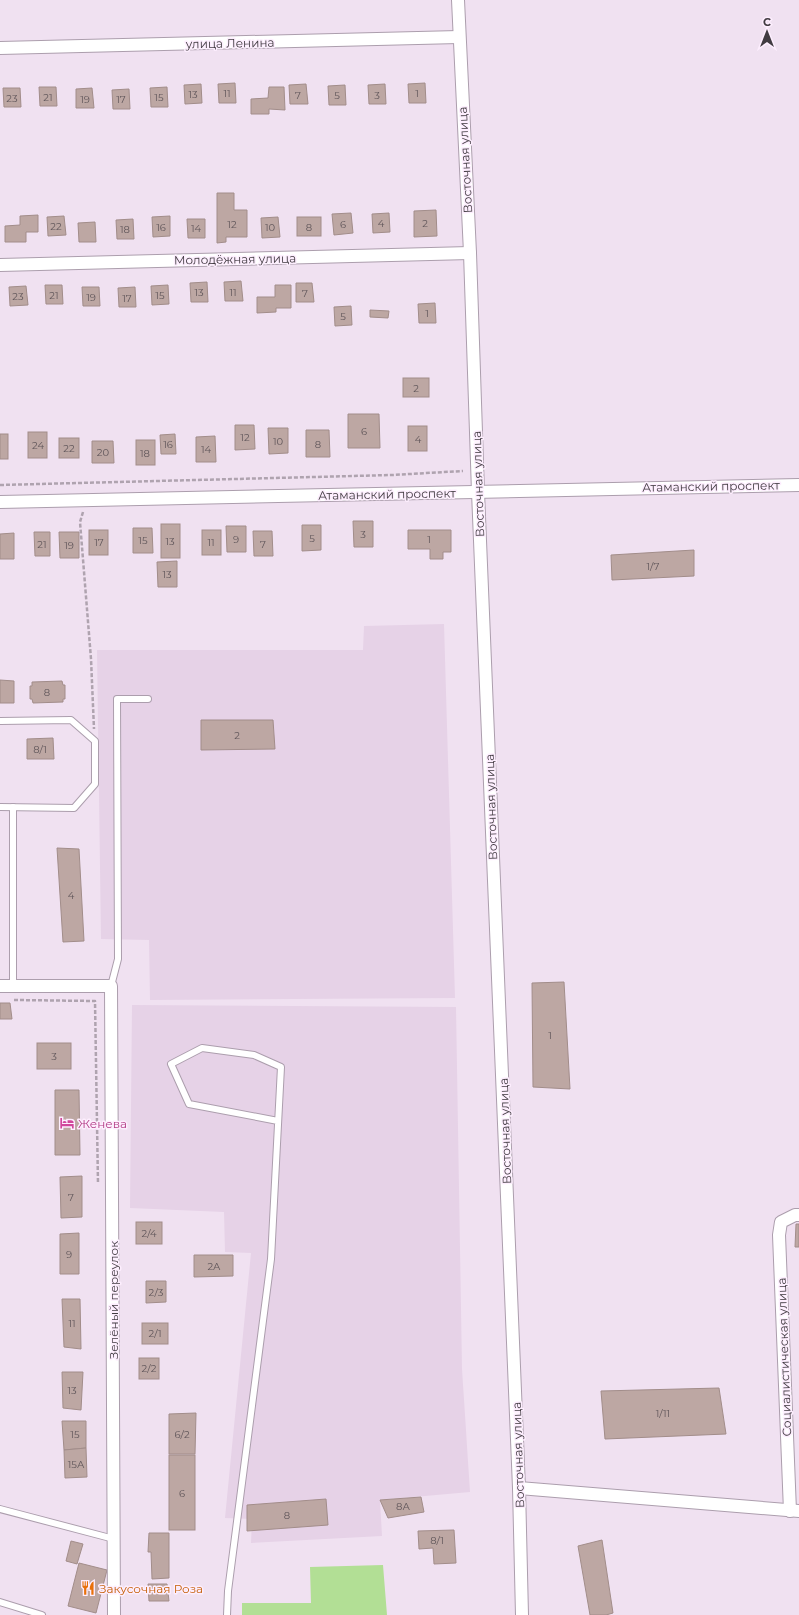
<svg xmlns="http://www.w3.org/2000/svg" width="799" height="1615" viewBox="0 0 799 1615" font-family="Montserrat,sans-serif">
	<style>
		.built { fill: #e6d2e7 }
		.green { fill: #b2df95 }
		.building { fill: #bda7a3; stroke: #a28d8a }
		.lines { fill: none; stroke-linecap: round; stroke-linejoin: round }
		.service-casing { stroke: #ac9ead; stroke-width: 8 }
		.minor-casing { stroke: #ac9ead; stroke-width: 14 }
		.path { stroke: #afa3af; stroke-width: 2.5; stroke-dasharray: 4 2; stroke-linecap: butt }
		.service { stroke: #fff; stroke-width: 6 }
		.minor { stroke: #fff; stroke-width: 12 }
		.labels { text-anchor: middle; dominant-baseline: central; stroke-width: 3; stroke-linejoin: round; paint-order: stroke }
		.number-label { font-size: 10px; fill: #60565a }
		.street-label { font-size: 12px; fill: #413b41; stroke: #fdeefe }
		.hotel-label { font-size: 12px; fill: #b23c85; stroke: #fdeefe; text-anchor: start }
		.food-label { font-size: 12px; fill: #c56008; stroke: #fdeefe; text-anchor: start }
	</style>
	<rect width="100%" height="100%" fill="#f0e1f1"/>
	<g class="built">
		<polygon points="444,624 455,998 150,1000 149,940 101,939 97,650 363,650 364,626"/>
		<polygon points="132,1005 456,1007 462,1369 470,1492 380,1500 382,1536 251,1543 252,1519 225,1518 251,1253 225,1252 224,1212 130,1208"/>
	</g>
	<polygon class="green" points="383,1565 387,1615 242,1615 242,1603 311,1603 310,1567"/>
	<g class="building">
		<polygon points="235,83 236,103 219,103 218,84"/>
		<polygon points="425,83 426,103 409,103 408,84"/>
		<polygon points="201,84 202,103 185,104 184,85"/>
		<polygon points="306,84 308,104 290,104 289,85"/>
		<polygon points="385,84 386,104 369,104 368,85"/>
		<polygon points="345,85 346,105 329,105 328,86"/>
		<polygon points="39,87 56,87 57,106 40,106"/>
		<polygon points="167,87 168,107 151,107 150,88"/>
		<polygon points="269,87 284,87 285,110 269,109 269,114 251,114 251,99 268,98"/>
		<polygon points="3,88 20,88 21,107 4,107"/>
		<polygon points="92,88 94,108 76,108 76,89"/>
		<polygon points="129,89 130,109 113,109 112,90"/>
		<polygon points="217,193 234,193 234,210 247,210 247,237 226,237 226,242 217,243"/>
		<polygon points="436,210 437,236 414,237 414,211"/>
		<polygon points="351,213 353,233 334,235 332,214"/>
		<polygon points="389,213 390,232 373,233 372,214"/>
		<polygon points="38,215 38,232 26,232 26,242 5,242 5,226 20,225 20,216"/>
		<polygon points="64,216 66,235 48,236 47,217"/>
		<polygon points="170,216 170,236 153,237 152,217"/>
		<polygon points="278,217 280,237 262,238 261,218"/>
		<rect x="297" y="217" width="24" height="19"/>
		<polygon points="133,219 134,239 117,239 116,220"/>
		<polygon points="187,219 205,219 205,238 188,238"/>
		<polygon points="95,222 96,242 79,242 78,223"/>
		<polygon points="241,281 243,301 225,301 224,282"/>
		<polygon points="207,282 208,302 191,302 190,283"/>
		<polygon points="296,283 312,283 314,302 296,302"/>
		<polygon points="45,285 62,285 63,304 46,304"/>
		<polygon points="168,285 169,304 152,305 151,286"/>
		<polygon points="275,285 291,285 291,308 276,308 276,312 257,313 257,297 275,297"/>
		<polygon points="26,286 28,305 10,306 9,287"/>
		<polygon points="82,287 99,287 100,306 83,306"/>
		<polygon points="135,287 136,307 119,307 118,288"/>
		<polygon points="435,303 436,323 419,323 418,304"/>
		<polygon points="351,306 352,325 335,326 334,307"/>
		<polygon points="370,310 389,311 388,318 370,317"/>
		<rect x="403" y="378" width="26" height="19"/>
		<polygon points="348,414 379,414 380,448 348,448"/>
		<polygon points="235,425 254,425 255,449 235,450"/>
		<rect x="408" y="426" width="19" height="25"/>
		<polygon points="268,428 288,428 288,453 269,454"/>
		<polygon points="306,430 329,430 330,457 306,457"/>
		<rect x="28" y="432" width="19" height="26"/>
		<rect x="0" y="434" width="8" height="25"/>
		<polygon points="175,434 176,454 161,454 160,435"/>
		<polygon points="215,436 216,462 196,462 196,437"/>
		<rect x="59" y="438" width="20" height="20"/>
		<rect x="136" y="440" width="19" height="25"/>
		<polygon points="92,441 113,441 114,463 92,463"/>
		<polygon points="353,521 373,521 373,547 354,547"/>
		<rect x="161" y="524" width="19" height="34"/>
		<polygon points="302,525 321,525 321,550 302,551"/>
		<polygon points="226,526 246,526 246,552 227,552"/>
		<polygon points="133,528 152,528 153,553 133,553"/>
		<rect x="89" y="530" width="19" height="25"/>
		<rect x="202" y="530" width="19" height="25"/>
		<polygon points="408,530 451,530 451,552 443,552 443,559 430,559 430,549 408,549"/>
		<polygon points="253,531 272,531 273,556 254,556"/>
		<polygon points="34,532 50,532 50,556 35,556"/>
		<polygon points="59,532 79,532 79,558 60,558"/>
		<polygon points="14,533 14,559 0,559 0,534"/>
		<polygon points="694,550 694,576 612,580 611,555"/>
		<polygon points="177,561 177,587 158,587 157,562"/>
		<polygon points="0,680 14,681 14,703 0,703"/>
		<polygon points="62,681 63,685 65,685 65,699 63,699 63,702 33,703 32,699 30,699 30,686 32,686 32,682"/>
		<polygon points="201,720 273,720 275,749 201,750"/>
		<polygon points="53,738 54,759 27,759 27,739"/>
		<polygon points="57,848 79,849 84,941 63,942"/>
		<polygon points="564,982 570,1089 533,1087 532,983"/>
		<polygon points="0,1003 10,1003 12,1019 0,1019"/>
		<rect x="37" y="1043" width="34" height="26"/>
		<polygon points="55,1090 79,1090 80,1155 55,1155"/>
		<polygon points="82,1176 82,1217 61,1218 60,1177"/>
		<rect x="136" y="1222" width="26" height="22"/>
		<polygon points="796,1224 799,1224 799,1247 795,1247"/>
		<polygon points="79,1233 79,1274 60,1274 60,1234"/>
		<polygon points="194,1255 233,1255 233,1276 194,1277"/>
		<polygon points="146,1281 166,1281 166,1302 146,1303"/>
		<polygon points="62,1299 80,1299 81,1349 64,1347"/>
		<rect x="142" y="1323" width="26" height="21"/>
		<rect x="139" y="1358" width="20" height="21"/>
		<polygon points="62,1372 83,1372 81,1410 63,1408"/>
		<polygon points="719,1388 726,1434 605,1439 601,1391"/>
		<polygon points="196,1413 195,1454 169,1454 169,1414"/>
		<polygon points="62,1421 86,1421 86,1448 64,1450"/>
		<polygon points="86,1448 87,1477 65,1478 64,1450"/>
		<rect x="169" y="1455" width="26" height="75"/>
		<polygon points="421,1497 424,1512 388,1518 380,1500"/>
		<polygon points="326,1499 328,1525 247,1531 247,1505"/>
		<polygon points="454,1530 456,1563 434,1564 433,1548 419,1549 418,1531"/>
		<polygon points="149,1533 169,1533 169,1578 152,1579 151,1552 148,1552"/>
		<polygon points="602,1540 613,1613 606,1615 590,1615 578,1546"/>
		<polygon points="71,1541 83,1544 77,1564 66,1561"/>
		<polygon points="79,1563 107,1570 96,1613 68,1606"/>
		<polygon points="148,1584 167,1584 169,1601 149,1601"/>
	</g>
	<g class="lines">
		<defs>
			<g id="service">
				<polyline points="0,721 71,720 95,741 95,784 74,808 0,807"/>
				<polyline points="13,807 13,986"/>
				<polyline points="111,986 118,959 117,699 148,699"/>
				<polyline points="0,1509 114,1539"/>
				<polyline points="0,1602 42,1615"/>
				<polyline points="227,1615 228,1591 271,1259 281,1067 254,1055 202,1048 171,1064 189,1104 278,1121"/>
			</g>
			<g id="minor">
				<polyline points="458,0 470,253 478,492 519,1488 522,1615"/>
				<polyline points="0,48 459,37"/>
				<polyline points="0,265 470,253"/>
				<polyline points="0,502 799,485"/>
				<polyline points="0,986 111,986 114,1615"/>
				<polyline points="519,1488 799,1511"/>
				<polyline points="790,1511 779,1235 781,1222 795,1215 799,1215"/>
			</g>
		</defs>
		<use href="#service" class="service-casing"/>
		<use href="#minor" class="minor-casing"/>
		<g class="path">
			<polyline points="0,485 392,475 463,471"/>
			<polyline points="83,512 80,522 91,659 94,729"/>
			<polyline points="14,1000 95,1001 98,1184"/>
		</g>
		<use href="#service" class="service"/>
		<use href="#minor" class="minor"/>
	</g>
	<defs>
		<symbol id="hotel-bare" viewBox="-9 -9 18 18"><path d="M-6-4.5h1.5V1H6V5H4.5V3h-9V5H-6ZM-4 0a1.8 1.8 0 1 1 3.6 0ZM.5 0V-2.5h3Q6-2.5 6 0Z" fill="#d1479c" stroke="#fdeefe" stroke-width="2.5" paint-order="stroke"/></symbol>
		<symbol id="restaurant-bare" viewBox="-9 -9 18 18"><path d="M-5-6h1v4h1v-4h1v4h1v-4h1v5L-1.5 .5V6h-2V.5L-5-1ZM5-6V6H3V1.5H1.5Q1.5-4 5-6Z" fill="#e8710a" stroke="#fdeefe" stroke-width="2.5" paint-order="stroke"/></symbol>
	</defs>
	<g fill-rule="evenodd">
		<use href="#hotel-bare" x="57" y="1113" width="20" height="20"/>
		<use href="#restaurant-bare" x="78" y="1578" width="20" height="20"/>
	</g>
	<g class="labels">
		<g class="number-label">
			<text x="227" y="93">11</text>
			<text x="417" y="93">1</text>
			<text x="193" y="94">13</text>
			<text x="298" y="95">7</text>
			<text x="337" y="95">5</text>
			<text x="377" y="95">3</text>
			<text x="48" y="97">21</text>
			<text x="159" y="97">15</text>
			<text x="12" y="98">23</text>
			<text x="85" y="99">19</text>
			<text x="121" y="99">17</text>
			<text x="381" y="223">4</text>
			<text x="425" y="223">2</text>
			<text x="232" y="224">12</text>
			<text x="343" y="224">6</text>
			<text x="56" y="226">22</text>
			<text x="161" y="227">16</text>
			<text x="270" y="227">10</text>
			<text x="309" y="227">8</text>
			<text x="196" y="228">14</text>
			<text x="125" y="229">18</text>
			<text x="199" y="292">13</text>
			<text x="233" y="292">11</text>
			<text x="305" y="293">7</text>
			<text x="54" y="295">21</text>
			<text x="160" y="295">15</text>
			<text x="18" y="296">23</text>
			<text x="91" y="297">19</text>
			<text x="127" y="298">17</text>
			<text x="427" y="313">1</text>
			<text x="343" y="316">5</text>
			<text x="416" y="388">2</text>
			<text x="364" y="431">6</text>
			<text x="245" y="437">12</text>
			<text x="418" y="439">4</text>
			<text x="278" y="441">10</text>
			<text x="168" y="444">16</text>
			<text x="318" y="444">8</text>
			<text x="38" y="445">24</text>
			<text x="69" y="448">22</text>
			<text x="206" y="449">14</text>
			<text x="103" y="452">20</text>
			<text x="145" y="453">18</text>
			<text x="363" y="534">3</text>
			<text x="312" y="538">5</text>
			<text x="236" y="539">9</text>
			<text x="429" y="539">1</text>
			<text x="143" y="540">15</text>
			<text x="170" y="541">13</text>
			<text x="99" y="542">17</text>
			<text x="211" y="542">11</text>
			<text x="42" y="544">21</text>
			<text x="263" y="544">7</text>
			<text x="69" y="545">19</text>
			<text x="653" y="566">1/7</text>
			<text x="167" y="574">13</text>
			<text x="47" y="692">8</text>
			<text x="237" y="735">2</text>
			<text x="40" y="749">8/1</text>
			<text x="71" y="895">4</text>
			<text x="550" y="1035">1</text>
			<text x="54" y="1056">3</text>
			<text x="71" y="1197">7</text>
			<text x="149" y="1233">2/4</text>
			<text x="69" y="1254">9</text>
			<text x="214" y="1266">2А</text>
			<text x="156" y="1292">2/3</text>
			<text x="72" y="1323">11</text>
			<text x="155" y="1333">2/1</text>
			<text x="149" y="1368">2/2</text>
			<text x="72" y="1390">13</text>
			<text x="663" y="1413">1/11</text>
			<text x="75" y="1434">15</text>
			<text x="182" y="1434">6/2</text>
			<text x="76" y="1464">15А</text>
			<text x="182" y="1493">6</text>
			<text x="403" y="1506">8А</text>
			<text x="287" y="1515">8</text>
			<text x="437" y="1540">8/1</text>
		</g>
		<g class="street-label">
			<text transform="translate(230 43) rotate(-1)">улица Ленина</text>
			<text transform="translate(465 160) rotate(-93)">Восточная улица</text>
			<text transform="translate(235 259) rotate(-1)">Молодёжная улица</text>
			<text transform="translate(478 484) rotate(-92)">Восточная улица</text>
			<text transform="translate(711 486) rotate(-1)">Атаманский проспект</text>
			<text transform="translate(387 494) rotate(-1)">Атаманский проспект</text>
			<text transform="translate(491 807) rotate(-92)">Восточная улица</text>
			<text transform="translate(505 1131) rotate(-92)">Восточная улица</text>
			<text transform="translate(113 1300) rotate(-90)">Зелёный переулок</text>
			<text transform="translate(784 1357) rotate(-92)">Социалистическая улица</text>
			<text transform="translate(518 1455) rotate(-92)">Восточная улица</text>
		</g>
		<g class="hotel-label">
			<text x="78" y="1123">Женева</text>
		</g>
		<g class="food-label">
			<text x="99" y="1588">Закусочная Роза</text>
		</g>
	</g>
	<g transform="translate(767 32)" stroke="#fdeefe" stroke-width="3" paint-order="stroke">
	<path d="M0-3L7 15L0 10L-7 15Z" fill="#413b41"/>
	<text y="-6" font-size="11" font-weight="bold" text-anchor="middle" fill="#413b41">С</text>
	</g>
</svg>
